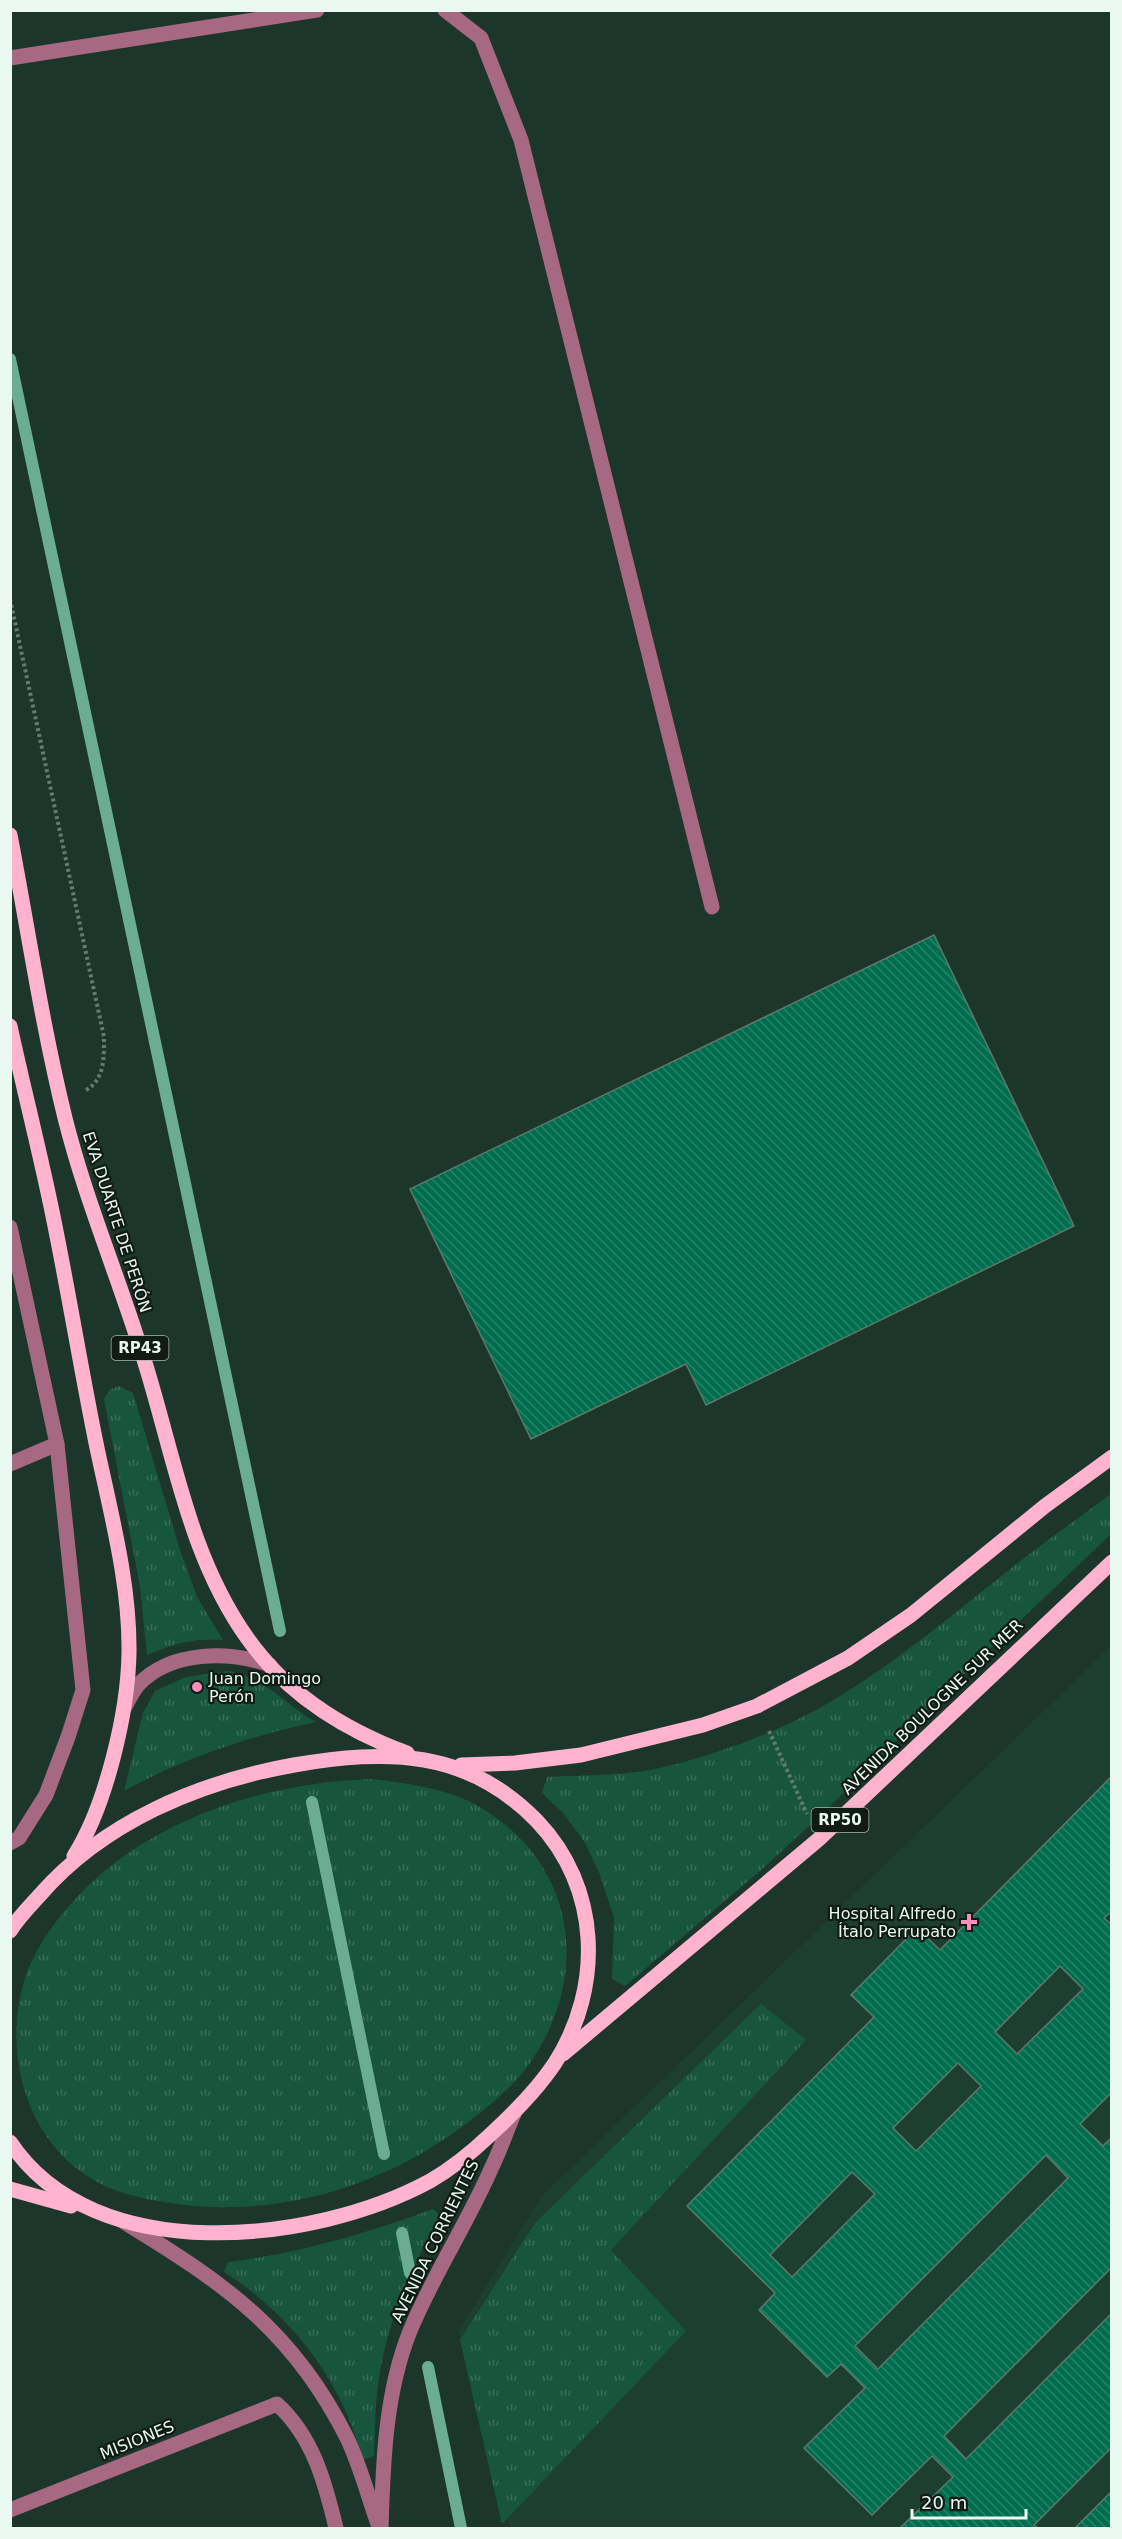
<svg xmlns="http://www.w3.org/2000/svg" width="1122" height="2539" viewBox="0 0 1122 2539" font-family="'DejaVu Sans',sans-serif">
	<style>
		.built { fill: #1d3f31 }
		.grass { fill: url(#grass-tufts) }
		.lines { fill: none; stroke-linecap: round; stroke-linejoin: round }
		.stream { stroke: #6aad93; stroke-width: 12 }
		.building { fill: url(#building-back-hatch); stroke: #5e796c; stroke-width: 1.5; fill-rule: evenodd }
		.path { stroke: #657b71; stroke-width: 4; stroke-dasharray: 3 3; stroke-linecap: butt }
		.minor { stroke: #a66981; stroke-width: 15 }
		.major { stroke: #ffb3cf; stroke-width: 15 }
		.poi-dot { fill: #fe8ebc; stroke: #101b16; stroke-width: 2 }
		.labels { text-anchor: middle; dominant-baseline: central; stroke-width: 4.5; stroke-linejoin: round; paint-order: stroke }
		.shield { fill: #101b16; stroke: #a8b6af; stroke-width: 1.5 }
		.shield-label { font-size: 15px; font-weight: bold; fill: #e9f8f1 }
		.street-label { font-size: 16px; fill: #e9f8f1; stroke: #101b16 }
		.poi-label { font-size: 16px; fill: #e9f8f1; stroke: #101b16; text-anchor: start }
	</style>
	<defs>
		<pattern id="grass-tufts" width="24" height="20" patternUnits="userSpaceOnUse" patternTransform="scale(1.5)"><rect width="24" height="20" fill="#18553f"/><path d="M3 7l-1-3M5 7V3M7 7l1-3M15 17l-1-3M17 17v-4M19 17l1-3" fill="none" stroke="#3a6e5b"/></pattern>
		<pattern id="building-back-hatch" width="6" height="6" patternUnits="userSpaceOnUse" patternTransform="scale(1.5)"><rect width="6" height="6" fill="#006d4d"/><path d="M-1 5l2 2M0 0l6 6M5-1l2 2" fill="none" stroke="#258367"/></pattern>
	</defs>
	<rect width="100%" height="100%" fill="#1d362b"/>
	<polygon class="built" points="1111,1646 1111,2528 510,2528 459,2331 540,2198"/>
	<g class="grass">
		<path d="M119,1386L133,1393L180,1550L197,1597L223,1640C195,1638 173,1644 147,1655L140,1586L104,1399L109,1390Z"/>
		<path d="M1111,1494V1534L967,1671L820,1816L760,1871L625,1986L612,1979L614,1918L600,1875L584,1841L564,1814L542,1793L547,1777C587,1775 630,1776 669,1766C723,1752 781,1731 830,1702C900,1661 962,1606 1027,1556C1054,1535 1083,1515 1111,1494Z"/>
		<path d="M229,1671C268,1679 283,1704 316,1722C250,1736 184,1758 124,1791L143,1713L155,1691L186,1677Z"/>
		<path d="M373,1779C408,1784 447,1788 478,1806C574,1861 592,1971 532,2060C516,2084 493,2103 471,2120C383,2189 268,2222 158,2201C135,2197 112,2191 92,2179C21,2137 0,2041 29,1967C48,1924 86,1883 124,1856C197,1805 285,1782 373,1779Z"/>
		<polygon points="761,2004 806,2040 611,2250 686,2331 502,2524 460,2340 535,2223"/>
		<path d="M433,2209L441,2216C411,2266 388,2320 379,2378C375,2404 375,2431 374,2456L363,2460C342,2381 293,2316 224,2272L228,2262C299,2253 366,2234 433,2209Z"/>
	</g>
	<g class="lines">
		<g class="stream">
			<polyline points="10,359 280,1631"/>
			<polyline points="312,1802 384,2154"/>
			<polyline points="402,2233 410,2273"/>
			<polyline points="428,2367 461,2528"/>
		</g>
	</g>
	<g class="building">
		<polygon points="934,935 1074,1226 706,1405 686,1364 531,1439 410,1189"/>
		<path d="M1112,1776V1911L1104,1918L1112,1925V2092L1080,2124L1103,2146L1112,2137V2267L944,2436L966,2459L1112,2313V2447L1034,2525L1038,2528H900L953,2477L932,2456L872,2515L804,2448L865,2388L841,2364L827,2377L759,2310L775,2293L687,2206L874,2017L851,1995L917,1928L940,1950ZM1060,1966L1083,1989L1017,2054L995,2032ZM958,2063L981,2086L916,2151L893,2128ZM1046,2155L1068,2178L878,2369L855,2346ZM852,2172L875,2194L792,2277L770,2255Z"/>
		<polygon points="1112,2491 1112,2528 1075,2528"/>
	</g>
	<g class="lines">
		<g class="path">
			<path d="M10,599L104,1037C104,1056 105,1080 86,1090"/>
			<polyline points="769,1731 807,1814"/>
		</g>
		<g class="minor">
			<polyline points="445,10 481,38 521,140 712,907"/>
			<polyline points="10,58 317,10"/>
			<polyline points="10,1227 57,1444 83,1690 68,1737 46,1795 19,1838 10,1843"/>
			<polyline points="10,1464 57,1444"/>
			<path d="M124,1709C128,1701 132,1692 138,1685C171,1650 229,1651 270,1665"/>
			<path d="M124,2222C224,2283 293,2330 347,2438C360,2465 368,2496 378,2524"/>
			<path d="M10,2510L277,2404C313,2437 325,2482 336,2528"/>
			<path d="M381,2528C383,2464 385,2393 410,2331C433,2275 467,2224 491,2169C500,2151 506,2132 514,2114"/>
		</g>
		<g class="major">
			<path d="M10,835C28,929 42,1025 65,1118C86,1202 121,1283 146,1366C175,1460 190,1558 248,1639C287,1694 345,1730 407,1753"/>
			<path d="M10,1026C24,1091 41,1156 54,1221C69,1295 81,1369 96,1443C110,1511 130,1582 129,1653C128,1712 106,1806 74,1856"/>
			<polyline points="461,1765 515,1763 581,1755 703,1725 757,1706 848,1658 911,1615 1045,1506 1112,1457"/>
			<path d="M10,1931C18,1918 29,1907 39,1896C103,1822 199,1782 294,1765C387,1749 467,1749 537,1821C600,1887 604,1986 555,2063C537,2090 513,2114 490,2135C472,2152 451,2169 430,2181C314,2244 94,2269 10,2142"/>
			<polyline points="563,2054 819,1839 1112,1562"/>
			<polyline points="10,2189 71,2206"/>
		</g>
	</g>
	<g class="poi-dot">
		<circle cx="197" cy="1687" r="6"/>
		<path d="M966 1913h6v6h6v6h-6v6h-6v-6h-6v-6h6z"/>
	</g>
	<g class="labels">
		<g class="shield">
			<rect x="111.5" y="1336" width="57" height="24" rx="4.5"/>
			<rect x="811.5" y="1808" width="57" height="24" rx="4.5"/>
		</g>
		<g class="shield-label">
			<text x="140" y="1348">RP43</text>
			<text x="840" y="1820">RP50</text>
		</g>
		<g class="street-label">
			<text transform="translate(117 1222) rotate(72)">EVA DUARTE DE PERÓN</text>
			<text transform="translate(932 1707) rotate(-44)">AVENIDA BOULOGNE SUR MER</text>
			<text transform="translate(435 2241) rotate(-64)">AVENIDA CORRIENTES</text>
			<text transform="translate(137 2440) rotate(-22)">MISIONES</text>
		</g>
		<g class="poi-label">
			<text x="209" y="1678">Juan Domingo<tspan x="209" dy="18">Perón</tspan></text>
			<text x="956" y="1913" text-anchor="end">Hospital Alfredo<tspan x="956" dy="18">Ítalo Perrupato</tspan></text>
		</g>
	</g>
	<rect width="1122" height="2539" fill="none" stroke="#e9f8f1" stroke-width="24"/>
	<path d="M912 2509v9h114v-9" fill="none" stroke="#e9f8f1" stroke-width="3"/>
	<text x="921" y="2509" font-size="18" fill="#e9f8f1" stroke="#101b16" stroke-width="4.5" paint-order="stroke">20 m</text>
</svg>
